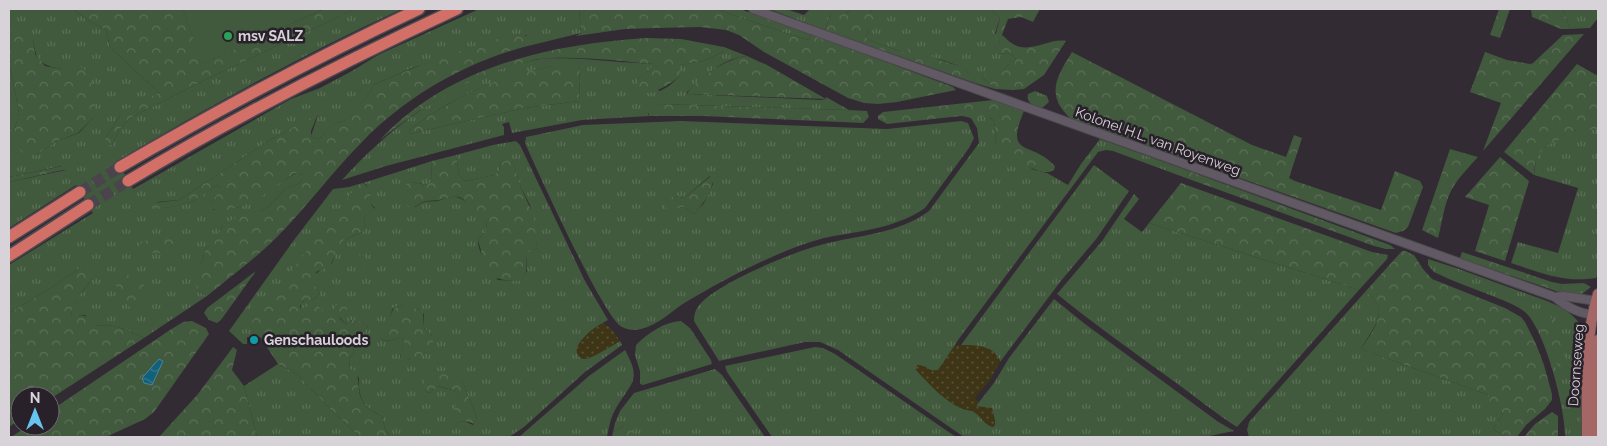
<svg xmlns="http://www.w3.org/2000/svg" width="1607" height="446" viewBox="0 0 1607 446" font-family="Raleway,sans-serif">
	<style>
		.grass { fill: url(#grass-tufts); fill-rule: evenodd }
		.forest { fill: url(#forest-crowns) }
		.sand { fill: url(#sand-dots) }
		.garden { fill: #41593c }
		.water { fill: url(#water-waves); stroke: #4d8397 }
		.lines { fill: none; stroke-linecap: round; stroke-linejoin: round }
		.highway-tunnel { stroke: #4b444d; stroke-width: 11; stroke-dasharray: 11 5.5; stroke-linecap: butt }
		.minor-casing { stroke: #4f4950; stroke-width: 10 }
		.major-casing { stroke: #4f4950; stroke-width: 12 }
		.highway-casing { stroke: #4f4950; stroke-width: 14 }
		.minor { stroke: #615a64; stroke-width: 8 }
		.major { stroke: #a56766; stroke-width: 10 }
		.highway { stroke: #d27068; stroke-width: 11 }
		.leisure-dot { fill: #2e9e5b; stroke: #28212a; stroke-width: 2 }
		.culture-dot { fill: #0f9aa8; stroke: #28212a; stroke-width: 2 }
		.labels { text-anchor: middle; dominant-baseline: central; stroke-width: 5; stroke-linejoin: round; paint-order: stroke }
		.poi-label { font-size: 14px; font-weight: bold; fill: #d8d3d9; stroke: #28212a; text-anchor: start }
		.street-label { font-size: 14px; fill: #d8d3d9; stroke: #28212a }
	</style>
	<defs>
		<pattern id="grass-tufts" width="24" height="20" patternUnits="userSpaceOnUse" patternTransform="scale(1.25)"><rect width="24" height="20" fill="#41593c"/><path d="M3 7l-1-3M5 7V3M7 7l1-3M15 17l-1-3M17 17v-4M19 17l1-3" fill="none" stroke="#5c7058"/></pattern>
		<pattern id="forest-crowns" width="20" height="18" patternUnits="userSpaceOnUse" patternTransform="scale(1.25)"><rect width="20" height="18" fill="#41593c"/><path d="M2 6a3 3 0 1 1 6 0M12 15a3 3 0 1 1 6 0" fill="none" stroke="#5c7058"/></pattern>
		<pattern id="sand-dots" width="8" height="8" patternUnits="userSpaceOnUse" patternTransform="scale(1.25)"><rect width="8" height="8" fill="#3d3515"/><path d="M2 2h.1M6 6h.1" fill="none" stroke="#585136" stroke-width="1.8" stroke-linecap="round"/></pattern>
		<pattern id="water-waves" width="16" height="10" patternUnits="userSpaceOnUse" patternTransform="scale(1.25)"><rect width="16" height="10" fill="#12617b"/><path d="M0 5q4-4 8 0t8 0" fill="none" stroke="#34778d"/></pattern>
	</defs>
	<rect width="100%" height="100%" fill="#322b34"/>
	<g class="grass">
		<path d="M9,9H73L86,19L106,30L110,47L159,93L120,116L105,139L112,145L120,129L130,118L213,76L355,9H402C304,54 209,106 117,161L133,189L291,99L320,88L352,71L378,55L479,9H579L581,33L536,44L526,35H513L412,68L373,85L371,91C365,98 352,116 344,121C341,123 336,122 333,125C325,130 321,145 311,136L318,115L270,140L179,200L157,202L165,208C175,206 187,205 197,199C204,195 209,189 217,185L220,188V192L210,204L213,210L230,209L239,207L255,199L296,173L303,175V179L298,184L285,189L270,205L260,212L223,224L216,241L205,249L203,259L195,273L198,291L207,296L144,338C127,330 114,323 95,326L85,315H72L71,311C74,300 87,285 95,276L83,266L51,288L9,313V265L93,213L76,185L9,228V182L66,170L62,166L9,177ZM33,39C36,62 40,65 63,69L93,118L79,133L55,142L36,155L14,132L19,113L9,62Z"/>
		<polygon points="716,9 740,9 811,34 809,40 798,37"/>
		<polygon points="769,9 786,9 804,15 810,9 849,9 848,12 845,13 831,12 825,30"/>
		<path d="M873,9H990L1000,18L995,33L1000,41L998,54C1006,53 1011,52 1016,59L1014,64H1009L1003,71L988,73L983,78L995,89L975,83C970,62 925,56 906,52H902L871,41L866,37L869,30L870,13Z"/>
		<polygon points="1563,9 1598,9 1598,18 1590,28 1570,29"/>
		<path d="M724,47L747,56C723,58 703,77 687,92V94L821,100L826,99V97L849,110L660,104L648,114L649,116L582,120L512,133L509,122L502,124L504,127V135L386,166L342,180C391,125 461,73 535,60C551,57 568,59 584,59C608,61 632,63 656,64L637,80L660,91L669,86L680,76V65L704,61L724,51ZM553,66H580L579,101L524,108L409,134V131C417,123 428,117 437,111C475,87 510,75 553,66Z"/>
		<path d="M1035,91L1047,96L1049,102L1042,108C1034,105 1026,104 1028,94Z"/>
		<path d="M982,115L987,116L994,121L996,143L999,148L1034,170L1047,173L1068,185L1081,164L1100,139L1189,171L1186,178L1113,151L1106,150L1098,152L958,340L939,370L932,371L963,409L973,411L977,414L981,408L976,406L994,383L1009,358L1054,299L1085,324L1217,421L1234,431L1204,437H964L838,350L820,342H805L719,361L694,321C694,314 696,308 701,303C720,282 795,251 824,244C859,235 898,234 929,211L979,143L977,128L971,118Z"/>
		<path d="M681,121L887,129L961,121L968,123L974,138L969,148L925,208C895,229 858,231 824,238C797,245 771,257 746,269C726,279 706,290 686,302C671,311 659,325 641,329C635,331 628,330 622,327C604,319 537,170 525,143L526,137L583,125ZM710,176L713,184L704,203L694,214L684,207L679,208L675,196L684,198Z"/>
		<path d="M1581,129L1598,130V274L1596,278C1565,283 1541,273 1511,263L1518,242L1558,253L1578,188L1534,175C1535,169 1535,162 1537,156C1542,145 1570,131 1581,129Z"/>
		<path d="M516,141L520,145L585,281L608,320C596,326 582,336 577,348L587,359L620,341L622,345L585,372L524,427L509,437H390L385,429L382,416C363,408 358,398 359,378L350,369L349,359L354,352L350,339L362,333L368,327L351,320L346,324L335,313L326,314L301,309V303L306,300L315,299L320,294L315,284V274L332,263L338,249L344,240L362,232L364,229L365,215L375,208L370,203C370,194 372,187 363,183L432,161L431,181L429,184L426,185L414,182L404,187L402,192L404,202L415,207C426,200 425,202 437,201C442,200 447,197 452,197C463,195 478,213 486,220L487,229L478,240C479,257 488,267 498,280L521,281L527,271L526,254L537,248L530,205L521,188L512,160L501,162L499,171L494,175L465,181L459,175L456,155L493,145ZM401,305L408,309H418L424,314V328L432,336L426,353L408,360L400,357L404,341L401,338C393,338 387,344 381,338L393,308ZM461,378L477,418L473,425L464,421L457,423L458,395L456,391L437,386L430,393L427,392L425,389Z"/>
		<polygon points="1094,165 1129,191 1097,238 1060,282 1000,362 999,358 961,345"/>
		<polygon points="359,184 299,262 252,332 257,331 261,337 247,337 247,344 243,344 229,331 294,240 333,189 349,187"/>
		<path d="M1134,194L1139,199L1124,219L1142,232L1149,223L1359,290L1237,427C1215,413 1196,397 1175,382C1135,353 1095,325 1057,294L1102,241Z"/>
		<path d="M1428,259L1456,268L1547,301C1566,309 1582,318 1585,339L1581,437H1565C1566,411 1545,329 1525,312C1515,304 1502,300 1490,295C1472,288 1452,281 1434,272L1428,265Z"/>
		<polygon points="1584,283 1591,287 1582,294 1559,292 1562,284"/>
		<path d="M1365,292C1393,309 1372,329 1361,349L1491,396V399L1503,415L1493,429L1506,437H1249L1247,430L1249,422Z"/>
		<path d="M681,321L690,328L711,360L712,364L643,385L640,384V371L635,355L636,345C648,333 664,322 681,321Z"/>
		<polygon points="815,347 823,348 835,354 956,437 772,437 727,372 725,366"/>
		<path d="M625,350C643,382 630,383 615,410C610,419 609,428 607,437H519L589,376Z"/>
		<polygon points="278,364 297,374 331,410 360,437 257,437 244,386"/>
		<polygon points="715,369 722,375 765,437 634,437 623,426 613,432 615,423 620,411 634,393"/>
	</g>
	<g class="forest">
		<polygon points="73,9 183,9 203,63 324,9 355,9 213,76 130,118 120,129 112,145 107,146 105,139 120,116 131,106 159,93 110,47 106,30 86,19"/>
		<polygon points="573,9 716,9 798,37 809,40 811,34 953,87 956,90 897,102 878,104 864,103 848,98 764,52 739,35 726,30 700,27 656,28 625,29 576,36 581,33 579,10"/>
		<polygon points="849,9 873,9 870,13 876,21 874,29 869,30 866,37 871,41 902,52 906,52 909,48 915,49 940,60 962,67 973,77 975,83 825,30 831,12 839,10 846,13 848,12"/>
		<path d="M990,9H1040L1033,22L1021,17L1008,19L1002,35C1006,38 1010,43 1015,45C1031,53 1050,38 1066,41L1044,75L1024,89L1013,90L995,89L983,78L985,74L993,68L1003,71L1009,64H1014L1016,59C1011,52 1006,53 998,54L997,52L1000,41L995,37L1000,18Z"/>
		<polygon points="1499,9 1510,9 1500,38 1490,35"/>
		<polygon points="1531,9 1563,9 1570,29 1561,29 1532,17"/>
		<polygon points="25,30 33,39 35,54 45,66 63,69 76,63 89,73 97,97 93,118 78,133 55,142 36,155 25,155 18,148 14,132 19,113 9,62 10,45 17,33"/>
		<path d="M521,34L530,37L536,44C471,59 409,94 363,141C332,172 307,207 277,237C255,259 230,277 207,296L198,291L195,282V272L203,259L205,249L216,240L223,224L253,210L260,212L270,205L285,189L298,184L303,179V175L295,173C276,187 234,220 210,208V204L219,192L220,188L217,185C209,189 205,195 197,199C185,206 168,208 154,209L152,205L154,203L179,200L270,140L318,114L311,131V136C321,145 325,130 332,125C336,122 341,123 344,121C351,116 365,98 371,91L373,85C406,70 440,57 475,46C490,42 505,35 521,34Z"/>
		<polygon points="1584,34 1483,151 1501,103 1470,92 1485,52 1507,60 1530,64 1533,63 1563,35"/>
		<path d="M647,38L681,39L724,47V51L704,61L680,65V76C671,84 637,107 637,80L655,64C618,61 575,55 538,59C528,61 518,64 508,67C460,82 419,109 380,140C449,66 551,44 647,38Z"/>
		<path d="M1072,52L1252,145L1286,157L1294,135L1302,138L1289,178L1295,181L1381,210L1395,171L1420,181L1423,187L1408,227L1403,231L1396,233L1070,118C1045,95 1057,76 1072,52Z"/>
		<path d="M747,56L767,65L826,99L687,94C694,79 730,57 747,56Z"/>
		<polygon points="1577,64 1598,76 1598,130 1576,130 1545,147 1538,155 1535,164 1534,175 1504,152"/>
		<path d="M553,66H580L579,101L524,108L409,134V131C417,123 428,117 437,111C473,88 511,73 553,66Z"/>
		<path d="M993,100L1024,111C1004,158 1031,140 1055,166L1054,170C1041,179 1011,156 998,148L996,143L994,121C985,112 979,120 970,118C967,117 964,116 961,116L887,124L878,119V116L883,112Z"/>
		<polygon points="660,104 849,110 867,111 869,117 863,123 703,116 649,116 649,111"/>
		<path d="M1450,149L1478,157C1470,166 1461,175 1455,184C1444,200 1443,220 1438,238L1422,230Z"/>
		<path d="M456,155L459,175L465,181L494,175L499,171L501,162L512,159L521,188L534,216L537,248L526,254C526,264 529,273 521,281C498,281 483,278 481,252C481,248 479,245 478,240L487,229L486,220L482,219L466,209L467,204C460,192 450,198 439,200C433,201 427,200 423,202C419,204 416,206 412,208C401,206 397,187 409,183C416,180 422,186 429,184L431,181L432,161Z"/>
		<polygon points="1500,157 1529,181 1505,261 1475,251 1489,205 1465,197"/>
		<polygon points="63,166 68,170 63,170 9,182 9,177"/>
		<polygon points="1189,171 1390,245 1395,249 1386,249 1374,246 1186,178"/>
		<path d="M711,176L713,177C713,192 703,204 694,214L684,207L669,210L665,207L668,198L675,196L684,198Z"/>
		<path d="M363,183L371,189L370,203L376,211L365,215L364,229L362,232L344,240L329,267L316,272L315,284L320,294L315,299L303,301L300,306L301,309L315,303L326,314L331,309L334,312L336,305L345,302L347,304C348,312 345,314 339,318L346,324C353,316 360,322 368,327L362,333L350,339L354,352L349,359L350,369L355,371C359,378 358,382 359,390C360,403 370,411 382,416L385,429L390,437H360L331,410L297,374L278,364L257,332H252L248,327L349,196L359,184Z"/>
		<polygon points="1181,183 1372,252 1388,255 1387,259 1359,290 1149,223"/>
		<polygon points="172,238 176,241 177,244 170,253 136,253 136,249 143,241"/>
		<path d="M1402,251H1405L1414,255L1423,269L1432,279L1505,308L1521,317L1525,322L1536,344L1544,365L1552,394V400L1545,409L1526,425L1517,437H1506L1493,429L1503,415L1502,413L1488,405L1491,396L1361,349C1373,330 1392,309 1365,292Z"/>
		<polygon points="1462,252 1552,282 1562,284 1559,292 1462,259 1460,258"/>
		<circle cx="359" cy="261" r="7"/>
		<path d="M83,266H96L106,269L105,272C101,274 97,275 94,278C87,284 69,306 72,315C82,315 91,315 95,326C114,323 127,330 144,338L50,399V396H20V419L9,427V313L51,288Z"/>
		<polygon points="256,271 221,320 217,323 209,320 204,313 207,308"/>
		<path d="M125,274C140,280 147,282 148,299L140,308H131C119,296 115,293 116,275Z"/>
		<path d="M401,305C408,309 416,308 423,311L424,328L432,336L433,341L432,347L426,353L417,358L408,360L401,359C399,354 403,347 404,341L401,338C393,338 387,344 381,338L380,334L394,308Z"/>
		<path d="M1546,314C1559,318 1571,357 1563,368L1558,366L1538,325L1539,319Z"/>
		<polygon points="192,321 206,328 209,334 154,412 145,419 106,437 11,437 28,426 50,426 50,411 170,330 183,322"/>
		<polygon points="233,347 237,350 232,370 244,386 257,437 159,437 198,394"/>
		<path d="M452,370L461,378L477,418L475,424L464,421L454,424L452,423L451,420L458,399L456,391L438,386L430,393L427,392C423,387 422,378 427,373Z"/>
		<polygon points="1552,412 1558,416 1558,437 1524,437 1535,424"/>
		<polygon points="623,426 629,427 634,434 634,437 612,437 613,432"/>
	</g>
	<g class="sand">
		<path d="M603,323L611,328L620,341C613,345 592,359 584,359C582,359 579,357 578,355C571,344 595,328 603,323Z"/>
		<path d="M955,345C970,345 995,343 1000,362L990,380L975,398L979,402L976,406L992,408L995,420V425L993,427C984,425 982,417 974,412C971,410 966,410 963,409C945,402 929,384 916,370L917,365C926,364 930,373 938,370Z"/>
	</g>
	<polygon class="garden" points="183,9 324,9 202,64"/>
	<polygon class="water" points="159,359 163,361 152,385 144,383 142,378"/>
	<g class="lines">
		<g class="highway-tunnel">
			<polyline points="80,192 120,167"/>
			<polyline points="88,205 128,181"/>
		</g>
		<defs>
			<g id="minor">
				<path d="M753,9L1555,297C1566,307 1583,316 1598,314"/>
				<polyline points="1555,297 1564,296 1596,301 1598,304"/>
			</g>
			<g id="major">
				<path d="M1587,437C1587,392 1584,338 1598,294"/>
				<polyline points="1595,437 1596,376 1598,340"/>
			</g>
			<g id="highway">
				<path d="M120,167C218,110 317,57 419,9"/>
				<path d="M128,181C235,117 345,61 457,9"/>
				<polyline points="9,237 80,192"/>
				<polyline points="9,256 88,205"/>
			</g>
		</defs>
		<use href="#minor" class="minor-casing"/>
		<use href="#major" class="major-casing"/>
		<use href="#highway" class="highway-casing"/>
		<use href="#minor" class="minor"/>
		<use href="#major" class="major"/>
		<use href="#highway" class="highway"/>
	</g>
	<circle class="leisure-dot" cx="228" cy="36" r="5"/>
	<circle class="culture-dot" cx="254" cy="340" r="5"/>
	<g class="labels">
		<g class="poi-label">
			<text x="238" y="36">msv SALZ</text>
			<text x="264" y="340">Genschauloods</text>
		</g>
		<g class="street-label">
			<text transform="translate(1158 141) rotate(20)">Kolonel H.L. van Royenweg</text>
			<text transform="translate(1576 365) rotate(-86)">Doornseweg</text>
		</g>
	</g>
	<rect width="1607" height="446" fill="none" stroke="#d8d3d9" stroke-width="20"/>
	<g transform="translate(35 411)"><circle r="24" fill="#28212a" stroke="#6e6870"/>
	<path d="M0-4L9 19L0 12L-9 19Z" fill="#67c4ef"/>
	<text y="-8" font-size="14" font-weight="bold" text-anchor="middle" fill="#d8d3d9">N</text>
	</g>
</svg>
